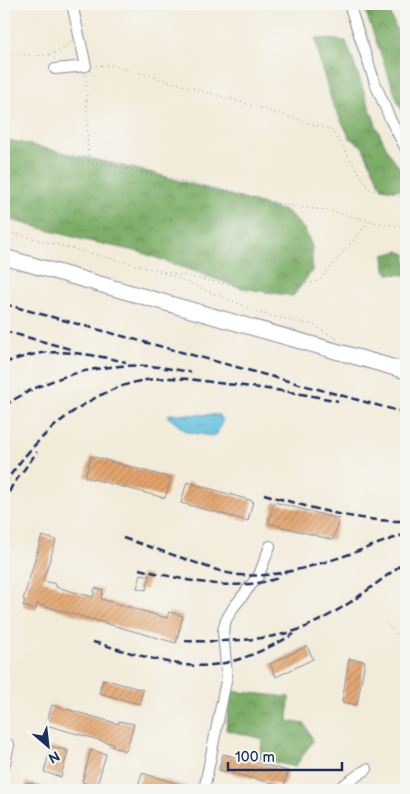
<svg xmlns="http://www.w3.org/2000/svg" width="410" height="794" viewBox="0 0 410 794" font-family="'Balsamiq Sans',sans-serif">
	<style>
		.forest { fill: url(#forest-crowns); stroke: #4c6e63 }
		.water { fill: url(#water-ripples); stroke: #3d779e }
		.building { fill: url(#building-hatch) }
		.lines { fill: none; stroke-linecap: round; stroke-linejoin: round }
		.minor-casing { stroke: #868d9c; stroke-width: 12 }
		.highway-casing { stroke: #868d9c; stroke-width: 17 }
		.path { stroke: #868d9c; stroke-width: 1; stroke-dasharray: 1 4; stroke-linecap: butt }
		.minor { stroke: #fff; stroke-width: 10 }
		.highway { stroke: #fff; stroke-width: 15 }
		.rail { stroke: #1b2f5e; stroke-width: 2.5; stroke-dasharray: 8 4; stroke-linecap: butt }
	</style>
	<defs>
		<pattern id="forest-crowns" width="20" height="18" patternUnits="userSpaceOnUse" patternTransform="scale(1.25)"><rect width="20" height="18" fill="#7dad68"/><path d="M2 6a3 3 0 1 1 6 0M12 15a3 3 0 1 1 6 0" fill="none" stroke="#668d59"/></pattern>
		<pattern id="water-ripples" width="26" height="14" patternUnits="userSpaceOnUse" patternTransform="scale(1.25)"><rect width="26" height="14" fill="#5fbfde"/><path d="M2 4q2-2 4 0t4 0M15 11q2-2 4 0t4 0" fill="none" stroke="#4e9cb7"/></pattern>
		<pattern id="building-hatch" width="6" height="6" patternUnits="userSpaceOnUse" patternTransform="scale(1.25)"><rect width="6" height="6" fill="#e4a56d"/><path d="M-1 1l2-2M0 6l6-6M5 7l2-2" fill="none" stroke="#b8875d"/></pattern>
	</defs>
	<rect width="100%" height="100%" fill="#f6f6f2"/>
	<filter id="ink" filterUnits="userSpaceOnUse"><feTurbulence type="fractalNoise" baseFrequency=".02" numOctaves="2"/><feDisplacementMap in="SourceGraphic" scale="10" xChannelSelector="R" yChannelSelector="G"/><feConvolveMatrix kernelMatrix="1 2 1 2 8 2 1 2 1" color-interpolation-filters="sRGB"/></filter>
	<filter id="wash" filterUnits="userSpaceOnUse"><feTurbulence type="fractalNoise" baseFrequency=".0096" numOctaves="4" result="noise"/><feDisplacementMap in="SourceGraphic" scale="20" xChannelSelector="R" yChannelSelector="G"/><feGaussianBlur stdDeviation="1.12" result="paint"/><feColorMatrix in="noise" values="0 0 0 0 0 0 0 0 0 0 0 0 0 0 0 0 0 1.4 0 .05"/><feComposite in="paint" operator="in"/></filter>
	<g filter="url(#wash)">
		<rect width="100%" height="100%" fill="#f2ebd9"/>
		<g class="forest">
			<polygon points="363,4 387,4 406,56 406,119 398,102"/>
			<polygon points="316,38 346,41 377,128 389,153 406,177 406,189 393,190 382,188 362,146 350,138 332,102 320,62"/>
			<polygon points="4,139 149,172 288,212 305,230 312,246 312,271 293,296 241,288 140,252 84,240 4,218"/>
			<polygon points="398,251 406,254 406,275 388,274 385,269 384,255"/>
			<polygon points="231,691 289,697 288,721 305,724 313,741 295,767 259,758 263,739 226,730"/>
		</g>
		<polygon class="water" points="169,414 219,415 223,419 217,434 212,436 187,432 168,417"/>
		<g id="blocks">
			<g class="building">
				<polygon points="91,456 171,478 165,498 85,477"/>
				<polygon points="187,482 253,501 248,521 181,503"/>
				<polygon points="274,502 339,519 333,540 268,523"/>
				<polygon points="42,536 56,540 43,581 56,584 56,587 93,597 95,588 103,590 101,599 167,618 169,612 183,616 176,643 37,604 36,610 23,606 25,600 23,600"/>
				<polygon points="141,574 150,576 146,590 137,588"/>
				<polygon points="307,646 313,659 276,677 270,664"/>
				<polygon points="349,659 365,661 357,705 342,702"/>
				<polygon points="103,679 143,690 139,704 99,693"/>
				<polygon points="52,705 119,724 119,721 134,724 126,751 112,747 113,744 46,725"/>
				<polygon points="51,746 68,751 61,777 44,772"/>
				<polygon points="91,750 106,754 97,786 82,782"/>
				<polygon points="223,754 288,771 284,786 219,770"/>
				<polygon points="142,773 195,789 195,790 137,790"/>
				<polygon points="26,782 50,788 50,790 24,790"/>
			</g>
		</g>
	</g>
	<g filter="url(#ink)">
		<use href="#blocks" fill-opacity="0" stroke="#868d9c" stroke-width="1"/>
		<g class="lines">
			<defs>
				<g id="minor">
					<polyline points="349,4 375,83 390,119 406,149"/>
					<polyline points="55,69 86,66 72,4"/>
					<polyline points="4,767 9,745"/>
					<polyline points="204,790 227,676 223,631 226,620 233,608 259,575 270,546"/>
					<polyline points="341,790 342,786 367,769"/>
				</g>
				<polyline id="highway" points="4,257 406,371"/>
			</defs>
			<use href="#minor" class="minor-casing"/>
			<use href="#highway" class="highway-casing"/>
			<g class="path">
				<path d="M4,52C30,55 50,62 71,42"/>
				<polyline points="50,55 56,60"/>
				<polyline points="96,66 111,65 231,99 332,130 369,189 406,198"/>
				<polyline points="86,75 88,161 235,192 281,204 303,208 327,210 378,223 406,227"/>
				<polyline points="4,231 160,271 263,314 313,325 337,339"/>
				<polyline points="164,272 268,292 319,281 370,220"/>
				<polyline points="385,622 406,644"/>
			</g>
			<use href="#minor" class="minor"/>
			<use href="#highway" class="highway"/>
			<g class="rail">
				<polyline points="4,304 406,413"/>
				<polyline points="4,331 70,349"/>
				<path d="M4,363C16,359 29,355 42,353C70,350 99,356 126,362"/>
				<path d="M4,406C47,377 97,363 149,366C163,367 177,370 191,372"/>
				<path d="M4,485C35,435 93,385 154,379C178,376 202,381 226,384C263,388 301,393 338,401"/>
				<path d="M264,494C311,508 357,522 406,521"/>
				<polyline points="4,503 12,486 37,452"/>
				<path d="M123,538C145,545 167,553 188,560C205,566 222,573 240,575C291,580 358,550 406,534"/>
				<path d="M139,569C185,580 232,593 279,578"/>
				<path d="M185,641C222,642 277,641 310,625C345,609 376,584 406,561"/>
				<path d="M93,642C123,650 154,661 186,665C224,670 262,652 294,634"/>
			</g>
		</g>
	</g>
	<rect width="410" height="794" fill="none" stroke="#f6f6f2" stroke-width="20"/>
	<g transform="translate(48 746) rotate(152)" stroke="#f6f6f2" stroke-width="4" paint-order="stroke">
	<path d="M0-4L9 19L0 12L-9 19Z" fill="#1b2f5e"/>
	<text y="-8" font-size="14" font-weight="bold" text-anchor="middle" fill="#1b2f5e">N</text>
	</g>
	<path d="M228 762v8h114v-8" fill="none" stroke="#1b2f5e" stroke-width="2.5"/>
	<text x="235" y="762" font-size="15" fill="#1b2f5e" stroke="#f6f6f2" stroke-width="4" paint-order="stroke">100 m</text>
</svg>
